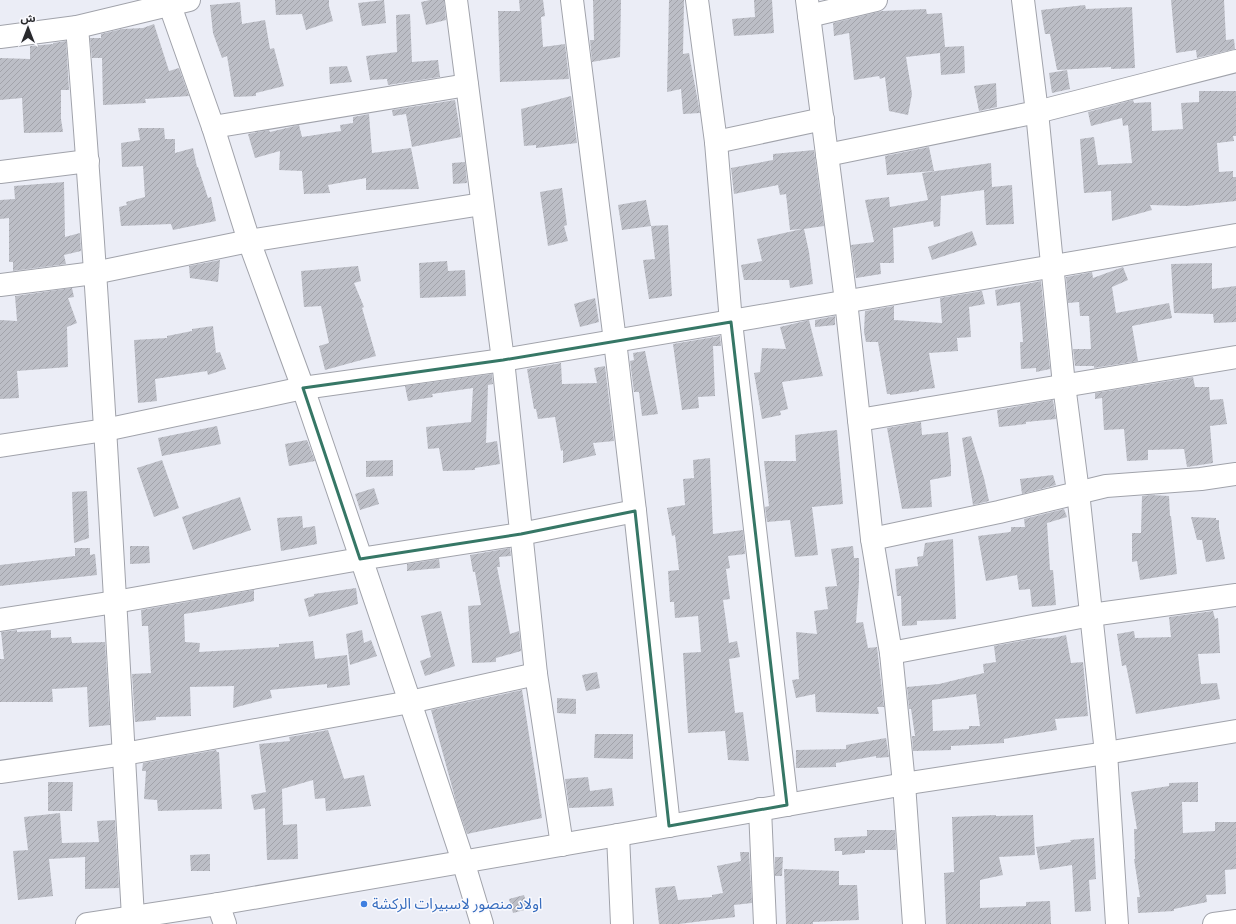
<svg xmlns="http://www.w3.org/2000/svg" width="1236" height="924" viewBox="0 0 1236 924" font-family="Cabin,'Noto Sans Arabic',sans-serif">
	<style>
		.building { fill: url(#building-hatch); fill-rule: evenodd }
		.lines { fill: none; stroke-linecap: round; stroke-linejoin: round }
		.minor-casing { stroke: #a1a3ab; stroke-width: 24 }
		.minor { stroke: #fff; stroke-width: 22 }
		.marked { fill: none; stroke: #367766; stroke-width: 3; stroke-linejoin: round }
		.shop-dot { fill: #3f7fe0; stroke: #fafafe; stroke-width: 1.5 }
		.labels { text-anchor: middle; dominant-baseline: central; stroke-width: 3; stroke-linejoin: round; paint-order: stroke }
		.shop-label { font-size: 15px; fill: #366cbe; stroke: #fafafe; text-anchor: start }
	</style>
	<defs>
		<pattern id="building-hatch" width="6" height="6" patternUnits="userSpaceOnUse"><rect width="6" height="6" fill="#bcbec6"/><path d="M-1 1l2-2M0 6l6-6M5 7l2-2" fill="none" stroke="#a2a3aa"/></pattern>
	</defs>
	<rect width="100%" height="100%" fill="#ebedf6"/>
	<g class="building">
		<polygon points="275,0 329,0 329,6 333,21 306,30 302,14 276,15"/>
		<polygon points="384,0 386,23 362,26 358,3"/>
		<polygon points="430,0 444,0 446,20 426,25 421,2"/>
		<polygon points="519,0 543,0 545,16 541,17 543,47 565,44 569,79 500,82 498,11 520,11"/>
		<polygon points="593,0 621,0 620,57 592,62 590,40 594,40"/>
		<polygon points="669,0 684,0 683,54 689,53 700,113 683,114 681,89 667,92"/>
		<polygon points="754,0 772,0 774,33 734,36 732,19 755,17"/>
		<polygon points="1171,0 1224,0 1226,40 1234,39 1235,49 1197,58 1196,50 1176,53"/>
		<polygon points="240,2 242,24 265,20 270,49 274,48 284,86 256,93 256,96 234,97 227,56 222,58 213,33 210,5"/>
		<polygon points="1085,5 1086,9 1132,7 1135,68 1111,69 1111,67 1057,70 1050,34 1045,34 1041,10"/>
		<polygon points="926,9 927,14 942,13 945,47 964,46 965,73 941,75 940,53 906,57 912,94 908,115 889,111 885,77 880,79 879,76 854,80 849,33 834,36 833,23 882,11"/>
		<polygon points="410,14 412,62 438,60 440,77 388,85 387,79 370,80 366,56 397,52 396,15"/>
		<polygon points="154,24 169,71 179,68 189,96 145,99 146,103 103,105 102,58 92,58 90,38 101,38 101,34 122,29 143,28"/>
		<polygon points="66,41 69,90 61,90 61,119 63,132 24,133 22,98 0,100 0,58 30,59 30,46 53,44 53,43"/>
		<polygon points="347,66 352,82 330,84 329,67"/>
		<polygon points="1067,70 1070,89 1052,93 1049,73"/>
		<polygon points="996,83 997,107 979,111 974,86"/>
		<polygon points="1199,91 1236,91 1236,136 1233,136 1234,141 1217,143 1219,172 1233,171 1233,177 1236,177 1236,201 1187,206 1150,205 1152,210 1112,221 1111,191 1084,193 1080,139 1094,137 1098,165 1132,163 1128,125 1123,126 1122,118 1091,126 1088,112 1133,100 1134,103 1151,102 1152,131 1183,129 1181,103 1199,102"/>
		<polygon points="571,96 577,143 536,148 536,145 524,146 521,109"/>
		<polygon points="455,100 461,137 412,147 406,114 393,116 392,110"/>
		<polygon points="369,114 372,153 411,148 419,189 366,190 366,178 328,185 330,193 304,194 302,171 279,170 280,151 255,158 248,134 269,130 270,132 299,125 302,137 341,131 340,125 353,123 353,117"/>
		<polygon points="138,128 164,128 165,139 175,139 175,153 193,148 197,167 198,167 208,198 211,197 216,221 173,230 171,224 121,226 119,207 127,205 126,202 145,197 143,166 122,167 121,143 140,140"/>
		<polygon points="929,147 934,171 887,175 885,156"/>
		<polygon points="814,150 824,226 804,229 809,252 813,284 790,288 789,280 744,280 741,265 762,261 757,239 802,229 790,230 786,194 780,195 778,185 734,194 731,168 773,160 773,154"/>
		<polygon points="465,162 467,183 453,184 452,163"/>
		<polygon points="991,163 992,187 1012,185 1014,224 986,225 984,190 941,196 940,226 934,227 933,221 893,228 894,263 880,263 881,274 856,278 851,245 874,242 865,200 889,197 890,207 928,200 922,173"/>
		<polygon points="64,182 65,237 80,233 81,251 64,255 66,264 13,271 13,262 9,262 9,218 0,219 0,200 15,199 14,186"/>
		<polygon points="562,188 567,225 564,226 568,241 548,246 540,192"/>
		<polygon points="646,200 651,226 622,230 618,205"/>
		<polygon points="668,225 672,296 649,299 643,260 655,259 651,226"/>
		<polygon points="972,231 977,245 932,260 928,247"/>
		<polygon points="220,260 218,282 190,278 189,266"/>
		<polygon points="447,261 448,271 465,270 466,296 420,298 419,263"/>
		<polygon points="1212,263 1212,289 1236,286 1236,322 1214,323 1213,314 1174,313 1171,264"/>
		<polygon points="358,266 361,281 354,283 364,307 362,308 376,356 325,370 319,346 329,343 321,306 304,307 301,271"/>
		<polygon points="1123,267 1128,280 1112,287 1116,313 1169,303 1172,318 1132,326 1138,361 1094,368 1094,366 1075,366 1073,349 1091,349 1089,316 1080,316 1079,302 1068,303 1066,277 1092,272 1093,278"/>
		<polygon points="1041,281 1050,369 1036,372 1036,368 1021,369 1020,342 1023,342 1020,302 997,306 995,290"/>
		<polygon points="72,288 74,297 68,298 77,323 67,327 68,367 17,371 19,398 0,399 0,320 17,321 15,296"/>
		<polygon points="982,291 985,304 969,307 971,337 957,338 958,351 929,353 935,388 919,390 919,391 890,395 890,394 887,394 878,342 866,342 864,332 865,311 894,306 894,320 942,323 940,298"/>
		<polygon points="595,298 599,322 580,327 574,304"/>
		<polygon points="835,316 835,325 815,327 815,320"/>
		<polygon points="809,320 823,376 782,382 788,409 780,411 781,415 762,419 754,373 760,372 762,348 786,349 780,327"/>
		<polygon points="213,326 216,353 220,352 226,369 208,375 207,371 155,379 157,401 138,403 134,340 167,338 167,336 192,331 192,329"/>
		<polygon points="720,336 721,346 713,346 715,396 698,397 699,408 682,410 673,344"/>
		<polygon points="645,351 658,414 642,416 639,392 634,392 630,361 634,360 633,353"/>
		<polygon points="561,363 562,384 597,383 594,368 605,366 614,441 593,443 596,455 563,463 563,450 561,451 555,417 538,419 536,409 534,409 527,369"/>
		<polygon points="492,374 493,384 488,385 486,443 497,441 500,464 475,468 475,470 443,471 439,448 428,449 426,427 471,422 473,388 432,394 433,397 408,401 405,386"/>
		<polygon points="1193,377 1195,387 1209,387 1210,400 1223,399 1227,424 1210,426 1213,463 1187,467 1184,449 1148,450 1148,460 1127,461 1124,429 1104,430 1102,398 1095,399 1095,393"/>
		<polygon points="1053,400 1056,419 1026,422 1026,424 999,427 997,410"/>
		<polygon points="921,422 922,435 948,432 951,466 951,476 930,480 932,507 902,509 887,428"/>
		<polygon points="217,426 221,444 162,456 158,438"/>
		<polygon points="837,430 843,504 812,507 818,555 795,557 790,520 767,522 765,507 769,506 764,461 796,461 795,435"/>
		<polygon points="971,436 984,478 989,501 973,505 962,438"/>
		<polygon points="307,440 315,461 289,466 285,444"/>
		<polygon points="710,458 713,534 743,530 745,554 728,556 730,568 726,569 730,599 723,600 729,643 737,641 740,657 729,659 735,713 743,712 749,761 728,760 725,731 688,733 683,653 701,652 698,616 675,618 674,602 670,602 668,571 679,570 675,535 672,536 667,508 685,505 683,479 694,478 693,460"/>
		<polygon points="162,460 179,508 154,517 137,468"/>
		<polygon points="393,460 393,476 366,477 366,461"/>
		<polygon points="1053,475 1056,485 1022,494 1020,479"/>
		<polygon points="374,488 379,504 360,510 355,494"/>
		<polygon points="87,491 89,538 74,543 72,492"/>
		<polygon points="1151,495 1169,496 1170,516 1171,516 1177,574 1140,580 1137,561 1132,562 1132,533 1141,533 1142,496"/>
		<polygon points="240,497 251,530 193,550 182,517"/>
		<polygon points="1064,509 1067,517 1047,523 1050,570 1053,570 1056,605 1032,607 1030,589 1019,590 1017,575 986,581 978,536 1010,532 1011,531 1011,527 1025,527 1024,519"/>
		<polygon points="302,516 303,528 315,526 317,544 281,551 277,518"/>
		<polygon points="1191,517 1216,518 1216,520 1219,520 1219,528 1225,559 1206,562 1202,540 1197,540"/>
		<polygon points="953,539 956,619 917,621 917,625 902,626 901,596 897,596 895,569 918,566 917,557 923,556 925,543"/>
		<polygon points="130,546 149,546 150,563 130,564"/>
		<polygon points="853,546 854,558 859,558 859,582 856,623 863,622 868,648 877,647 884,707 877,707 879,714 816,712 815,694 796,698 792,680 799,679 796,632 817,634 814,611 828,609 825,587 837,586 831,549"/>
		<polygon points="75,548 90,548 90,555 95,554 97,575 0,586 0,565 75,556"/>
		<polygon points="510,548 511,556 499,557 500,567 497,567 510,634 519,631 521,651 496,658 496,662 472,663 468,606 481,605 475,572 473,572 470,555"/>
		<polygon points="439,559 440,568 407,571 407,564"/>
		<polygon points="356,588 358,604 309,617 304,599 314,596 314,594"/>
		<polygon points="254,590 254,601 211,610 184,614 185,642 200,643 199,652 279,647 279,644 313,641 315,659 347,655 350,685 327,688 327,684 270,690 272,698 233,708 234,686 190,687 191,716 156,717 156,720 135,722 132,674 151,673 148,626 142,626 141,610"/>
		<polygon points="441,611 455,666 425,676 420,661 431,657 421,616"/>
		<polygon points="1213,611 1215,619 1218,618 1220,653 1198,654 1201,684 1217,683 1220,699 1136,714 1126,665 1122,666 1117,634 1134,631 1135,638 1171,637 1169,617"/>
		<polygon points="17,630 17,632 51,630 51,638 71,637 72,643 105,642 110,725 89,727 87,687 52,689 53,702 0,702 0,659 4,659 1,632"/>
		<polygon points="362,630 364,643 371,640 377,656 350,665 346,634"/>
		<path d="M1066,635L1071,663L1083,662L1088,716L1055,719L1057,730L1004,739V743L951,746V750L913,751L912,736H915L911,709H909L907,687L939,684L984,673L983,664L996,662L994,646L1032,639L1053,638ZM976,694L980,726H969V729L933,731L932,700Z"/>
		<polygon points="597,672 600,688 586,691 582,675"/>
		<polygon points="522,690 542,818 467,834 457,805 431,710"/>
		<polygon points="557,698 576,699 576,714 557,713"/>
		<polygon points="328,730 344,779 364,775 371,806 326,811 325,798 315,799 313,780 282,789 283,825 297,824 298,859 267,860 265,808 254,810 251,795 266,792 259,744 290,741 289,737 295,736"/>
		<polygon points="595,734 633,734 633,759 594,758"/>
		<polygon points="886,738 889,757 876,758 876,756 836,763 836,767 796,768 796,750 846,749 846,745"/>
		<polygon points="216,750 217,752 219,752 222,809 158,811 157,800 144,799 146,771 142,771 143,763"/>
		<polygon points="588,777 590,791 612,788 614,806 569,808 565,779"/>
		<polygon points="48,782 73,782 72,811 48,811"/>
		<polygon points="1198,782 1198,802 1182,802 1183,833 1215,831 1215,822 1236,822 1236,869 1225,870 1226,894 1206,895 1207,902 1174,909 1174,911 1138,913 1137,897 1140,897 1134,859 1135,859 1134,829 1137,829 1131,792 1169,786 1169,783"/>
		<polygon points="60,813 62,843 99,842 97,821 115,820 119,888 85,889 85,857 49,859 53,896 18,900 13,851 28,850 24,817"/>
		<polygon points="996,815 996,816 1033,815 1035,855 999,857 1003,875 980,880 980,908 1026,906 1026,902 1050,901 1051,924 946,924 944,873 954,872 952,817"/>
		<polygon points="867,830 895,830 896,850 865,850 865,853 842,855 842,851 835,851 834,838 867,836"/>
		<polygon points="1094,838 1096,879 1089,880 1091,911 1075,912 1072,865 1040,870 1036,847 1071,842 1070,840"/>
		<polygon points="740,852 749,852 752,903 734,905 735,917 679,924 659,924 655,888 675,886 678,900 712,897 712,895 723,893 717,866 741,861"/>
		<polygon points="210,854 210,871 191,871 190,855"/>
		<polygon points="775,857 783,857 782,876 775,876"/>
		<polygon points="784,869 839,871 839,885 857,885 859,920 813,922 813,924 786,924"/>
		<polygon points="524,895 528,909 513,913 509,899"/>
	</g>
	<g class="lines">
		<defs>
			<g id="minor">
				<polyline points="168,0 213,127 249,241 303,388 410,702 463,861 482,924"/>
				<polyline points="456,0 503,360 536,674 562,845"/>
				<polyline points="572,0 615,341 635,511 669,826"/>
				<polyline points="697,0 716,142 731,322 787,805"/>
				<polyline points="807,0 846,301 872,539 891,653 904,784 914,924"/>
				<polyline points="1023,0 1037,112 1064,385 1078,492 1106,753 1117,924"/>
				<polyline points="809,16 876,0"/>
				<path d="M77,27C101,323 116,620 133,917"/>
				<polyline points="0,37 77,27 189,0"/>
				<polyline points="213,127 467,85"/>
				<polyline points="716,142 823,119"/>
				<polyline points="827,155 1037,112 1236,61"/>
				<polyline points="0,172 88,161"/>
				<polyline points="0,285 94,273 249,241 482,204"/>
				<polyline points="859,420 1236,357"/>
				<polyline points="0,446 105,430 303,388 503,360 1236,235"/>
				<polyline points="872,539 999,512 1106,486 1201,479 1236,474"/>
				<polyline points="0,620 115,602 360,559 521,534 635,511"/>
				<polyline points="891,653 1091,615 1236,595"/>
				<polyline points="0,772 124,754 410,702 536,674"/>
				<polyline points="760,809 765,924"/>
				<polyline points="618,835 622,924"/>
				<polyline points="218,904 225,924"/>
				<polyline points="87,924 218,904 618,835 916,782 1106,753 1236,731"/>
				<polyline points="1214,924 1236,921"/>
			</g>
		</defs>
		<use href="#minor" class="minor-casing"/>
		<use href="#minor" class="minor"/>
	</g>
	<path class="marked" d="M731,322L787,805L669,826L635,511L521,534L360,559L303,388L503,360Z"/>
	<circle class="shop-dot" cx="364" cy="904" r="4"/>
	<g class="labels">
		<g class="shop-label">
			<text x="372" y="904">اولاد منصور لاسبيرات الركشة</text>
		</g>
	</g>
	<g transform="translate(28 28)" stroke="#fafafe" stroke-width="3" paint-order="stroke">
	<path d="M0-3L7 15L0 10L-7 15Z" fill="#28292c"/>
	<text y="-6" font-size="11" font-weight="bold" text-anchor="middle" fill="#28292c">ش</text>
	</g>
</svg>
